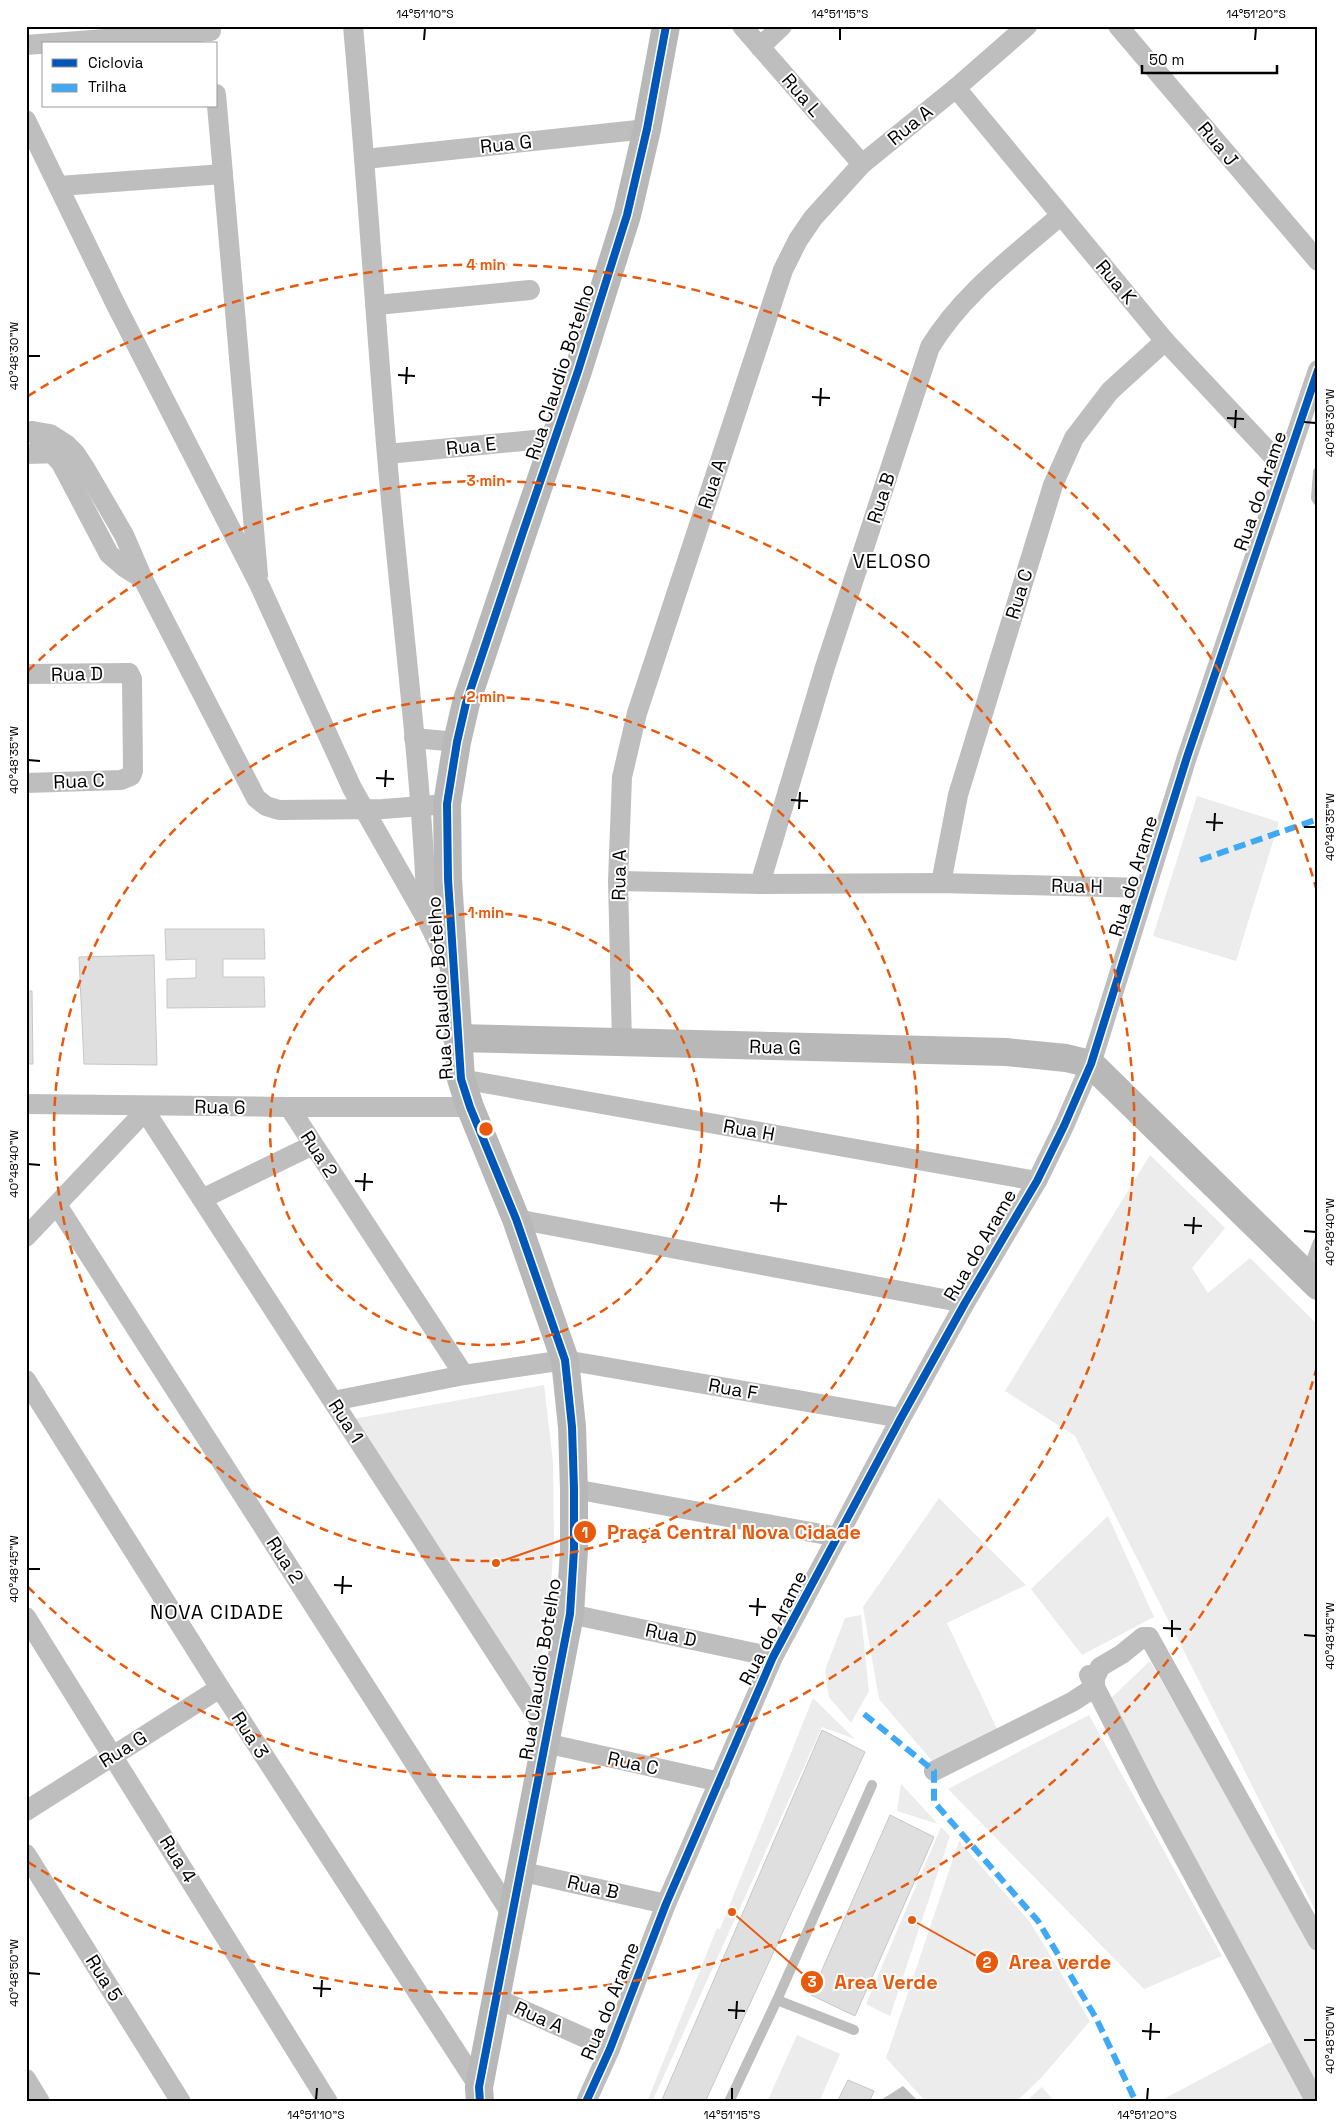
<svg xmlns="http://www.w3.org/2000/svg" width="1344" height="2128" viewBox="0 0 1344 2128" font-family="'Space Grotesk',sans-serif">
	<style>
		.green { fill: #ececec }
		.water { fill: #bfbfbf }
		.building { fill: #dfdfdf; stroke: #c7c7c7 }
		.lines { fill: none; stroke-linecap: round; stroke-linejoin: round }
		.lane { stroke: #bebebe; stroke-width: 10 }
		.street { stroke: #bebebe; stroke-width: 20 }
		.secondary { stroke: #b8b8b8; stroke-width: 28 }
		.quiet { stroke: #3fa9f5; stroke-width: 6; stroke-dasharray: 12 6; stroke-linecap: butt }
		.cycleway-casing { stroke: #fff; stroke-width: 11 }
		.cycleway { stroke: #0057b8; stroke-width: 8 }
		.ticks { fill: none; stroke: #000; stroke-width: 2 }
		.ring { fill: none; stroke: #e8590c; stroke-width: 2.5; stroke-dasharray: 9 6 }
		.labels { text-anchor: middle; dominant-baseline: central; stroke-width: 4; stroke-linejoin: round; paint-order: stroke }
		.street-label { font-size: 19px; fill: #000; stroke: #fff }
		.neighbourhood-label { font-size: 20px; letter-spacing: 1px; fill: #000; stroke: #fff }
		.centre { fill: #e8590c; stroke: #fff; stroke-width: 2.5 }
		.ring-label { font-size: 15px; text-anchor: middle; font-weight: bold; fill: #e8590c; stroke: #fff; stroke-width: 4; stroke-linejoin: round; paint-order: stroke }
		.leader { fill: none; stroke: #e8590c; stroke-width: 2 }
		.callout-dot { fill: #e8590c; stroke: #fff; stroke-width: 2 }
		.mark-label { font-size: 15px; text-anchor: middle; font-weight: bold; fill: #fff }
		.callout-label { font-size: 20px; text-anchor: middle; font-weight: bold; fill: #e8590c; stroke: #fff; stroke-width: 4; stroke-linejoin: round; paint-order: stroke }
		.neatline { fill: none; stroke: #000; stroke-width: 2 }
		.ticks-label { font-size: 12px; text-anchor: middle; fill: #000 }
	</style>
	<rect width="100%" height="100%" fill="#fff"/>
	<g class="green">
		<polygon points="1197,796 1279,822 1236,961 1153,936"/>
		<polygon points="1150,1155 1225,1228 1192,1268 1208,1293 1250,1258 1318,1325 1318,1916 1075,1436 1005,1391"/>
		<polygon points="544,1385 553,1462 554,1542 549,1612 534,1705 353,1419"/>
		<polygon points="939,1498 1026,1585 947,1623 998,1731 932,1761 879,1699 863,1607"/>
		<polygon points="1108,1516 1154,1617 1082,1655 1031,1589"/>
		<polygon points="861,1615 869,1691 851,1723 829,1697 825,1670 845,1618"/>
		<polygon points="1150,1661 1318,1956 1318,2085 1108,1701"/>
		<polygon points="813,1698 855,1739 822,1727 652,2102 647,2102 717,1928 720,1929"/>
		<polygon points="1089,1715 1222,1956 1144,1989 948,1789"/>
		<polygon points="901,1784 938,1824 897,1811"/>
		<polygon points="941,1827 950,1836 890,2016 866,2004"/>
		<polygon points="959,1841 1030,1922 1090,2021 1042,2077 1016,2102 926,2102 886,2058"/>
		<polygon points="797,2035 840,2054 819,2102 767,2102"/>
		<polygon points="1275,2040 1307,2102 1158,2102"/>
		<polygon points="1042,2087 1055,2102 1025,2102"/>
	</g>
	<polygon class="water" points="903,2086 919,2102 881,2102 881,2100"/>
	<g class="building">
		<polygon points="165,929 264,929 265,959 223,959 223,977 264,977 265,1007 167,1008 167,979 196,978 196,959 166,960"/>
		<polygon points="154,955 157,1065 84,1064 79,957"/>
		<polygon points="26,991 32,991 33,1064 26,1064"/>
		<polygon points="822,1730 865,1752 705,2102 661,2102"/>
		<polygon points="890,1815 934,1837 855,2016 811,1995"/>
		<polygon points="848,2080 874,2091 869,2102 837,2102"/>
	</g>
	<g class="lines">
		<g class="lane">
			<polyline points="1318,472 1316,498 1318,501"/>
			<polyline points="1307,1271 1318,1242"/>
			<polyline points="777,2000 854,2030"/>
			<polyline points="729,2102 777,2000 872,1785"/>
		</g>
		<g class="street">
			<path d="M353,26C366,169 375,313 387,456C400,609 421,762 427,916"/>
			<polyline points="742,26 862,164"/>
			<polyline points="1118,26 1318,261"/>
			<polyline points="26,45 211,31"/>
			<polyline points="760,47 782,26"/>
			<polyline points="956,88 1165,341 1284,468"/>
			<polyline points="216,94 258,575"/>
			<polyline points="26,120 116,305 259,584 352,788 427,920 450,967"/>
			<polyline points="365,159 647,129"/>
			<polyline points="59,186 223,174"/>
			<polyline points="377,305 530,290"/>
			<polyline points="32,431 50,434 67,445 75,453 85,468 124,535 143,579 256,798 266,806 279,810 383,809 435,805"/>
			<polyline points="32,431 61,463 109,554 124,567 143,579"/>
			<polyline points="26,454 62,453"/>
			<polyline points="387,454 555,438"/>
			<polyline points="26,674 129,673 132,679 133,771 131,776 121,780 26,783"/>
			<polyline points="414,738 457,742"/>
			<polyline points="618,881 760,884 941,883 1146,888"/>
			<polyline points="941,883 958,795 1053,485 1074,438 1110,391 1165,341"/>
			<path d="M760,884L825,667L930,347C962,294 1014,256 1060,216"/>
			<polyline points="622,1043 618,881 622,777 637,713 783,270 798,240 813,218 862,164 956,88 1027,26"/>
			<polyline points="461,1079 1037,1181"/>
			<polyline points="26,1104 289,1107 470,1107"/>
			<polyline points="289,1107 464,1375"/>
			<polyline points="145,1111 547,1732"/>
			<polyline points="202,1199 313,1145"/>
			<polyline points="57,1205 512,1915"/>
			<polyline points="516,1219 965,1303"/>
			<polyline points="26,1237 150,1106"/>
			<polyline points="26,1380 220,1688 479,2087"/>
			<polyline points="333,1401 464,1375 565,1360 901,1418"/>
			<polyline points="574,1489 838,1537"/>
			<polyline points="570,1614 773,1657"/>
			<polyline points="26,1617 328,2102"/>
			<polyline points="545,1743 720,1782"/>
			<polyline points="934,1771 1072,1702 1095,1687 1089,1675"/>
			<polyline points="26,1811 220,1688"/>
			<polyline points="26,1854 181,2102"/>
			<polyline points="519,1871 666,1904"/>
			<polyline points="496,1998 610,2049"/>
			<polyline points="26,2079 40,2102"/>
			<polyline points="586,2102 610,2049 666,1904 773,1657 901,1418 965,1303 1037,1181 1064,1126 1091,1064 1187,757 1318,370"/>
			<polyline points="1316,2102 1149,1793 1095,1687 1095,1678 1100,1667 1122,1654 1143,1637 1149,1637 1318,1941"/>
		</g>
		<g class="secondary">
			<polyline points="457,1038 1006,1052 1066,1058 1091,1064 1318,1286"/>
			<polyline points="480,2102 479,2087 570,1614 574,1550 574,1489 572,1427 565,1360 516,1219 470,1107 461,1079 448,879 447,804 457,742 466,703 523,532 578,371 627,215 647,129 666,26"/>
		</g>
		<g class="quiet">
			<polyline points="1200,860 1318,819"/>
			<polyline points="864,1714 934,1771 934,1802 1038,1921 1096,2018 1136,2102"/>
		</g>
		<defs>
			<g id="cycleway">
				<polyline points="480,2102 479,2087 570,1614 574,1550 574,1489 572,1427 565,1360 516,1219 470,1107 461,1079 448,879 447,804 457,742 466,703 523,532 578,371 627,215 647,129 666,26"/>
				<polyline points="586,2102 610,2049 666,1904 773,1657 901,1418 965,1303 1037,1181 1064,1126 1091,1064 1187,757 1318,370"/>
			</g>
		</defs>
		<use href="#cycleway" class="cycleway-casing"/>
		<use href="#cycleway" class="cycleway"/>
	</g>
	<path class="ticks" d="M424,40L425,28M840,40V28M1255,40L1256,28M28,356H40M398,375L415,376M406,384L407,367M812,397L830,398M820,406L821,388M1227,418L1244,419M1304,422L1316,423M1235,428L1236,410M28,760L40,761M376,778L394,779M385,787L386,770M791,800L808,801M799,809L800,792M1206,822L1223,823M1304,827H1316M1214,831L1215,813M28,1164L40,1165M355,1181L373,1182M364,1191L365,1173M770,1203L787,1204M778,1212L779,1195M1184,1225L1202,1226M1304,1231L1316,1232M1193,1234L1194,1217M28,1569H40M334,1585L352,1586M342,1594L343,1576M749,1606L766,1607M757,1616L758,1598M1163,1628L1181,1629M1304,1635L1316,1636M1172,1637V1620M28,1973L40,1974M313,1988L331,1989M321,1997L322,1980M728,2010L745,2011M736,2019L737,2001M1142,2031L1160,2032M1150,2040L1151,2023M1304,2040H1316M316,2100L317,2088M732,2100V2088M1147,2100L1148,2088"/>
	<g class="ring">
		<circle cx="486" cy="1129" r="216"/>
		<circle cx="486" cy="1129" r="432"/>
		<path d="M28 671A648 648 0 1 1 28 1587"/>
		<path d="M1317 1367A864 864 0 0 1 28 1862M28 396A864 864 0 0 1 1317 891"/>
	</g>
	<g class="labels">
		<g class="street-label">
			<text transform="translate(802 95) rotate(49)">Rua L</text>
			<text transform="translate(910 125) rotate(-39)">Rua A</text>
			<text transform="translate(506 144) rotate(-6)">Rua G</text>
			<text transform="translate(1218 144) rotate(50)">Rua J</text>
			<text transform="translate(1116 282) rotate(50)">Rua K</text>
			<text transform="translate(560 372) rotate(-72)">Rua Claudio Botelho</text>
			<text transform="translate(471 446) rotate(-6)">Rua E</text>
			<text transform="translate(712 484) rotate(-72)">Rua A</text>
			<text transform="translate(1260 491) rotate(-71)">Rua do Arame</text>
			<text transform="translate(881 498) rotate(-72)">Rua B</text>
			<text transform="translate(1019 594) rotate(-73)">Rua C</text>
			<text transform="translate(77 674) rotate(-1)">Rua D</text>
			<text transform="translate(79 781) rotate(-2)">Rua C</text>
			<text transform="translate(619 875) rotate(-89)">Rua A</text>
			<text transform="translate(1133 876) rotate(-73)">Rua do Arame</text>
			<text transform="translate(1077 886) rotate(1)">Rua H</text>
			<text transform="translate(440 988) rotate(-94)">Rua Claudio Botelho</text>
			<text transform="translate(775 1047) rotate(1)">Rua G</text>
			<text transform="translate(220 1107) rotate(1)">Rua 6</text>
			<text transform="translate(749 1130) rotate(10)">Rua H</text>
			<text transform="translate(319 1154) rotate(57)">Rua 2</text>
			<text transform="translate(980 1245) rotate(-60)">Rua do Arame</text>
			<text transform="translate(733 1389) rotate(10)">Rua F</text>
			<text transform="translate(346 1421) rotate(57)">Rua 1</text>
			<text transform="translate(285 1560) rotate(57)">Rua 2</text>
			<text transform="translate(773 1628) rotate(-63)">Rua do Arame</text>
			<text transform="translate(671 1635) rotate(12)">Rua D</text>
			<text transform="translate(540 1669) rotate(-81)">Rua Claudio Botelho</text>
			<text transform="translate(250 1735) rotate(57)">Rua 3</text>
			<text transform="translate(123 1749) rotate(-32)">Rua G</text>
			<text transform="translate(633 1763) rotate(12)">Rua C</text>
			<text transform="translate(178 1859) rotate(58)">Rua 4</text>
			<text transform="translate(593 1887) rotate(13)">Rua B</text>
			<text transform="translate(104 1978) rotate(58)">Rua 5</text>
			<text transform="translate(610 2001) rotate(-68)">Rua do Arame</text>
			<text transform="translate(539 2017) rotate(24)">Rua A</text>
		</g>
		<g class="neighbourhood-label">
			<text x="892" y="561">VELOSO</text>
			<text x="217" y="1612">NOVA CIDADE</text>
		</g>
	</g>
	<circle cx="486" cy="1129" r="8" class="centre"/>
	<g class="ring-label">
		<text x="486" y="270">4 min</text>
		<text x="486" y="486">3 min</text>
		<text x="486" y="702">2 min</text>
		<text x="486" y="918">1 min</text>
	</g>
	<path class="leader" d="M496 1563L585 1532M912 1920L987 1962M732 1912L812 1982"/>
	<g class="callout-dot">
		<circle cx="496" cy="1563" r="5"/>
		<circle cx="912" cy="1920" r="5"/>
		<circle cx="732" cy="1912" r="5"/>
		<circle cx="585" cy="1532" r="12"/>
		<circle cx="987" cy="1962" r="12"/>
		<circle cx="812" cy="1982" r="12"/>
	</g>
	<g class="mark-label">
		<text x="585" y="1538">1</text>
		<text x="987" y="1968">2</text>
		<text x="812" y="1987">3</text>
	</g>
	<g class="callout-label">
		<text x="734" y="1539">Praça Central Nova Cidade</text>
		<text x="1060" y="1969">Area verde</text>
		<text x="886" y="1989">Area Verde</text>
	</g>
	<rect width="1344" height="2128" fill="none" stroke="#ffffff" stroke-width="55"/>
	<rect x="42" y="42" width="175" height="65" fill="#ffffff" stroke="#999999"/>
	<rect x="52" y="59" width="25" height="8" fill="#0057b8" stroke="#999999"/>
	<text x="88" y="68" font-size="15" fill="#000000">Ciclovia</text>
	<rect x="52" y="84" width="25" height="8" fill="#3fa9f5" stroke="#999999"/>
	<text x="88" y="92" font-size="15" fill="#000000">Trilha</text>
	<path d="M1142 65v8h135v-8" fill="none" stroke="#000000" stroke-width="2.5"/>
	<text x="1149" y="65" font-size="15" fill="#000000" stroke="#ffffff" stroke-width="4" paint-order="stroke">50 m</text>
	<rect x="28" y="28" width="1288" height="2072" class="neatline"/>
	<g class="ticks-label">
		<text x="425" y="18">14°51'10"S</text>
		<text x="840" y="18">14°51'15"S</text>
		<text x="1256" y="18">14°51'20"S</text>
		<text transform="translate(14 356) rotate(-90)" y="4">40°48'30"W</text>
		<text transform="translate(1330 423) rotate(-90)" y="4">40°48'30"W</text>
		<text transform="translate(14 760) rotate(-90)" y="4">40°48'35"W</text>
		<text transform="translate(1330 827) rotate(-90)" y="4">40°48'35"W</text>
		<text transform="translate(14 1164) rotate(-90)" y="4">40°48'40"W</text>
		<text transform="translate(1330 1232) rotate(-90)" y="4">40°48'40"W</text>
		<text transform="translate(14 1569) rotate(-90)" y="4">40°48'45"W</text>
		<text transform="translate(1330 1636) rotate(-90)" y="4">40°48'45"W</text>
		<text transform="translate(14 1973) rotate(-90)" y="4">40°48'50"W</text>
		<text transform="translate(1330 2040) rotate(-90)" y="4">40°48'50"W</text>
		<text x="316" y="2119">14°51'10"S</text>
		<text x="732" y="2119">14°51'15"S</text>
		<text x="1147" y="2119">14°51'20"S</text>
	</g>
</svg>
